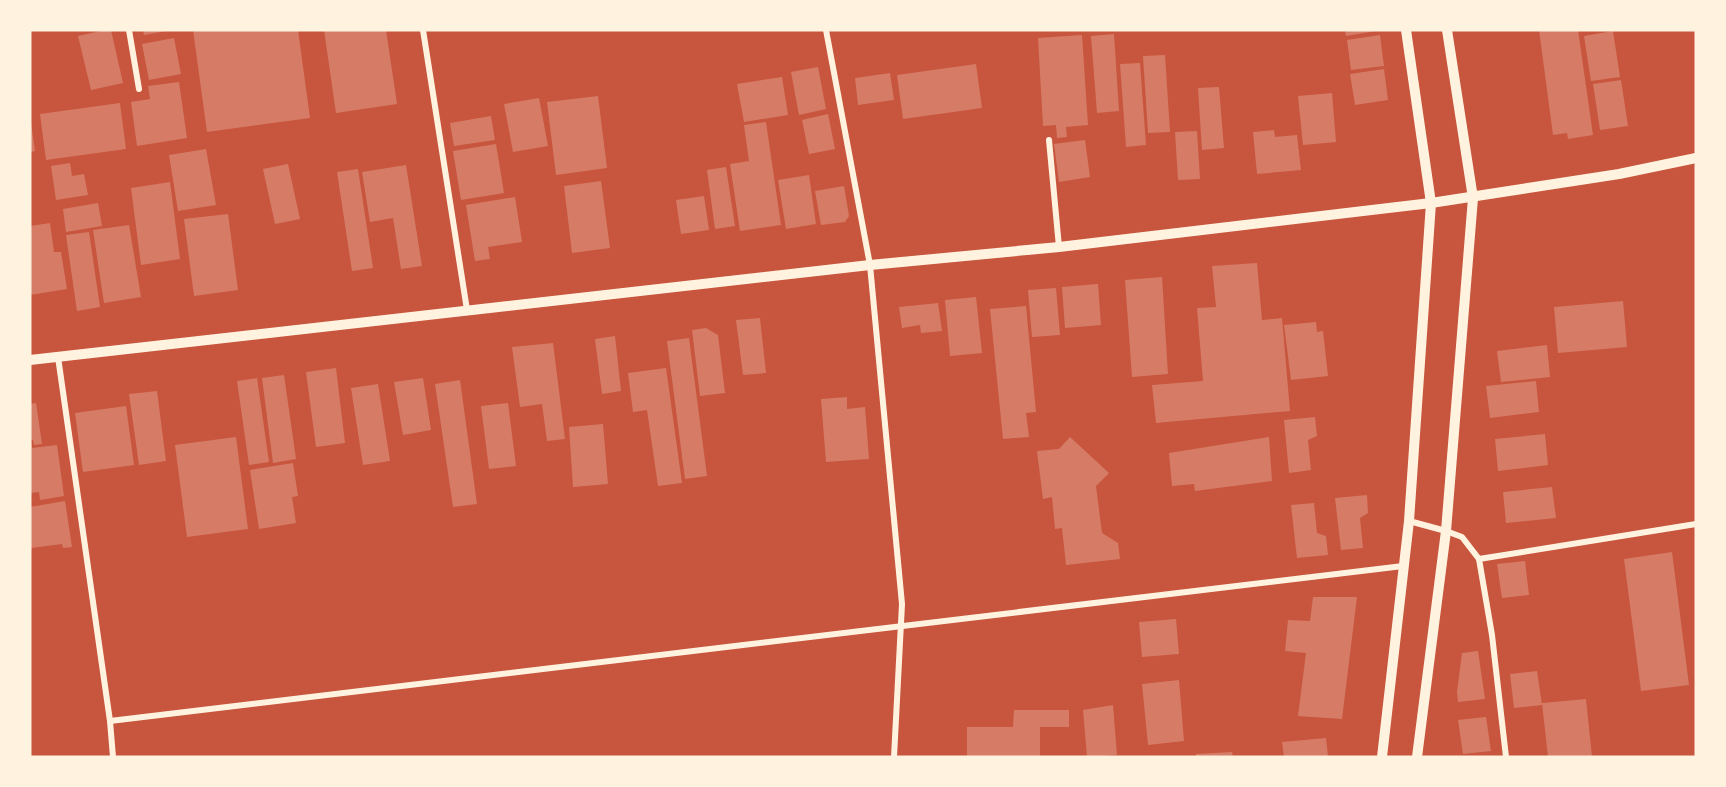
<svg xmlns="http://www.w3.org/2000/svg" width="1726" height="787" viewBox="0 0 1726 787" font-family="Manrope,sans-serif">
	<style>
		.building { fill: #d67c66 }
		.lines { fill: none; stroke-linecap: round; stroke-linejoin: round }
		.minor { stroke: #fff3e0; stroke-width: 6 }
		.tertiary { stroke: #fff3e0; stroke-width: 10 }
	</style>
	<rect width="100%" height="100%" fill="#c8553d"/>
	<g class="building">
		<polygon points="105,30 111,30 123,83 91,90 78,36"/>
		<polygon points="143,30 166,30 166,31 144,35"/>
		<polygon points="193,30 298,30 310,118 207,132"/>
		<polygon points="324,30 386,30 397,104 336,113"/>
		<polygon points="1345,30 1376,30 1376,31 1346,36"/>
		<polygon points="1539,30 1578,30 1593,135 1568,139 1567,133 1553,135"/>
		<polygon points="1613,31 1620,77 1591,81 1584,36"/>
		<polygon points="1114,34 1119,111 1097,113 1091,36"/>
		<polygon points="1082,35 1088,125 1066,127 1067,137 1057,138 1056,125 1043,126 1038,38"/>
		<polygon points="1380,35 1384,66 1351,70 1347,40"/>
		<polygon points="174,38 181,74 149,80 142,44"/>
		<polygon points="1165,55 1170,132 1148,133 1143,56"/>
		<polygon points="1140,63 1146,145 1126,147 1120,64"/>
		<polygon points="976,64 982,108 903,119 897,75"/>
		<polygon points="818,67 826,109 799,115 791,72"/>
		<polygon points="1384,69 1388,100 1355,105 1350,74"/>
		<polygon points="890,73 894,100 858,105 855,78"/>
		<polygon points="782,77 788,115 744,122 737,84"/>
		<polygon points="1621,80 1628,126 1600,130 1593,84"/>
		<polygon points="179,82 187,138 137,146 131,102 150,99 148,86"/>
		<polygon points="1219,87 1224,148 1202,150 1198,88"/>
		<polygon points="1332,93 1336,142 1303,145 1298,96"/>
		<polygon points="598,96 607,168 556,175 547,102"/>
		<polygon points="539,98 548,146 513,152 504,104"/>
		<polygon points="120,103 126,149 46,160 40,114"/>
		<polygon points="828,114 835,149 809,154 802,120"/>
		<polygon points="491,116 495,140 454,146 450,123"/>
		<polygon points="766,122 781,225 740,231 730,164 749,161 744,125"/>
		<polygon points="30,123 31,123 35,151 30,152"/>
		<polygon points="1274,130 1275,137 1297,135 1301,170 1257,174 1253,132"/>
		<polygon points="1197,131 1200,179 1178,180 1175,132"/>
		<polygon points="1085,140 1090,177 1059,182 1054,144"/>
		<polygon points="496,144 504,193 461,200 453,151"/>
		<polygon points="206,149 216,205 178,211 169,155"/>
		<polygon points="70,163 72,176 84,174 88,195 56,200 51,166"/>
		<polygon points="288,164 300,219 275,224 263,169"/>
		<polygon points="406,165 422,266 401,269 393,218 370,222 362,172"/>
		<polygon points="726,167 735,226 715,229 707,170"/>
		<polygon points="358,169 373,268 352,271 337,172"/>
		<polygon points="809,175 816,224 786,229 778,180"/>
		<polygon points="601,181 610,248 572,253 564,186"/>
		<polygon points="170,182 180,259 141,265 131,188"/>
		<polygon points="844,186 849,216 845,222 821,225 815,191"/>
		<polygon points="704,196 709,230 681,234 676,200"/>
		<polygon points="515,197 522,242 488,247 490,259 475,261 466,205"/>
		<polygon points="98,203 102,226 66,232 63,209"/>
		<polygon points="228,214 238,290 194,296 184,219"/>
		<polygon points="50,223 54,252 61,252 67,289 30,295 30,226"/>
		<polygon points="129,225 141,297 104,303 93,230"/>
		<polygon points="89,232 100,307 77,311 66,235"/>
		<polygon points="1257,263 1262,320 1282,318 1290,411 1156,423 1152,385 1203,381 1197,308 1216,307 1212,266"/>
		<polygon points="1162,277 1168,374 1132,377 1125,280"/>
		<polygon points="1098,284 1101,325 1065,328 1062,287"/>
		<polygon points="1056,288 1060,335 1032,337 1028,290"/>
		<polygon points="976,297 982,353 950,356 945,300"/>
		<polygon points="1623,301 1627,347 1558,353 1554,307"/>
		<polygon points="938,303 942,331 921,333 920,325 902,328 899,307"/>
		<polygon points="1026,306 1036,412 1026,413 1029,437 1003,439 990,309"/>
		<polygon points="760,318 766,373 743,375 736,320"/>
		<polygon points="1316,322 1317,332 1323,331 1328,376 1291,380 1284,325"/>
		<polygon points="706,328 718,335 725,393 700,396 692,330"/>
		<polygon points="615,336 621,391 602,394 595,339"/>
		<polygon points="689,338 707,476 685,479 667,341"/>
		<polygon points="553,343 565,439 547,441 542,404 520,407 512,347"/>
		<polygon points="1547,345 1550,377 1501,382 1497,351"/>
		<polygon points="336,368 345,443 316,447 306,372"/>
		<polygon points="666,368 682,483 658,486 647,410 633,412 628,373"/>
		<polygon points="284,375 296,459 273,463 262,378"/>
		<polygon points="257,378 269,462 249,465 237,381"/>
		<polygon points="423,378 431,430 403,435 394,382"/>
		<polygon points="460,380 477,504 453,507 435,384"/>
		<polygon points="1536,381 1539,412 1490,418 1486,386"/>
		<polygon points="378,384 390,461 363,465 351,388"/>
		<polygon points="157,391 166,461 139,465 129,394"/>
		<polygon points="847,397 847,409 865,407 869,459 826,462 821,399"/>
		<polygon points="36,403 42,444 34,445 33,440 30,441 30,404"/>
		<polygon points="508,403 516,466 489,469 481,406"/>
		<polygon points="126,406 134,465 83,472 75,413"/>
		<polygon points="1315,417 1317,436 1308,440 1311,470 1289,473 1284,420"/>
		<polygon points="603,424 608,484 573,487 569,427"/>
		<polygon points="1545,434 1548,465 1498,471 1495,439"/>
		<polygon points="236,437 248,529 187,537 175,445"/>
		<polygon points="1070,437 1109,473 1096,486 1102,533 1118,543 1120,559 1066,565 1062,528 1055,529 1052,497 1043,499 1037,451 1059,449"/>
		<polygon points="1269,437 1272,481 1195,491 1194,484 1172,486 1169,453"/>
		<polygon points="30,441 31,441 32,448 57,445 64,496 40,500 39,492 30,493"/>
		<polygon points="293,463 298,496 292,497 296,523 259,529 250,470"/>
		<polygon points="1552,487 1556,518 1506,523 1503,492"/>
		<polygon points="1367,495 1368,513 1360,518 1363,548 1341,550 1335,498"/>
		<polygon points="65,501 72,547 63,548 62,544 31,548 30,507"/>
		<polygon points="1314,503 1317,533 1326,536 1328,555 1297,558 1291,505"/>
		<polygon points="1672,552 1689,685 1641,691 1624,559"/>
		<polygon points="1525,561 1529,595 1502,598 1497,564"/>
		<polygon points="1313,597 1357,597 1342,719 1298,716 1306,653 1285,651 1288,620 1310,621"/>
		<polygon points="1176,619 1179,654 1142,657 1139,622"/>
		<polygon points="1478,651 1485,699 1458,702 1457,692 1462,653"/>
		<polygon points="1537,671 1542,705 1514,708 1510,674"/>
		<polygon points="1179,680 1184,741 1148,745 1142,684"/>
		<polygon points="1586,699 1592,757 1548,757 1542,703"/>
		<polygon points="1113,705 1117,755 1087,757 1083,710"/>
		<polygon points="1014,710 1069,710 1069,727 1040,727 1040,757 967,757 967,727 1013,727"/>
		<polygon points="1486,717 1491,751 1463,754 1458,720"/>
		<polygon points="1326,738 1328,757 1284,757 1282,742"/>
		<polygon points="1232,752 1233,757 1196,757 1196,754"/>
	</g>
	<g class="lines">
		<g class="minor">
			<polyline points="129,30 139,89"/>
			<polyline points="423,30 467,310"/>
			<polyline points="826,30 870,265 902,604 894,757"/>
			<polyline points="1049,140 1059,247"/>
			<polyline points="58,357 110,721 113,757"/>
			<polyline points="1409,521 1446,531 1462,537 1479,559 1492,635 1506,757"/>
			<polyline points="1479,559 1696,524"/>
			<polyline points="110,721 1403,566"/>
		</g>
		<g class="tertiary">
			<polyline points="30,360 870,265 1059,247 1431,203 1619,174 1696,158"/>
			<polyline points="1382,757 1409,521 1431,203 1406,30"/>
			<polyline points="1417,757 1446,531 1473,198 1447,30"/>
		</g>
	</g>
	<rect width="1726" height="787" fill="none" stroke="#fff3e0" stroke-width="63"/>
</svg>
